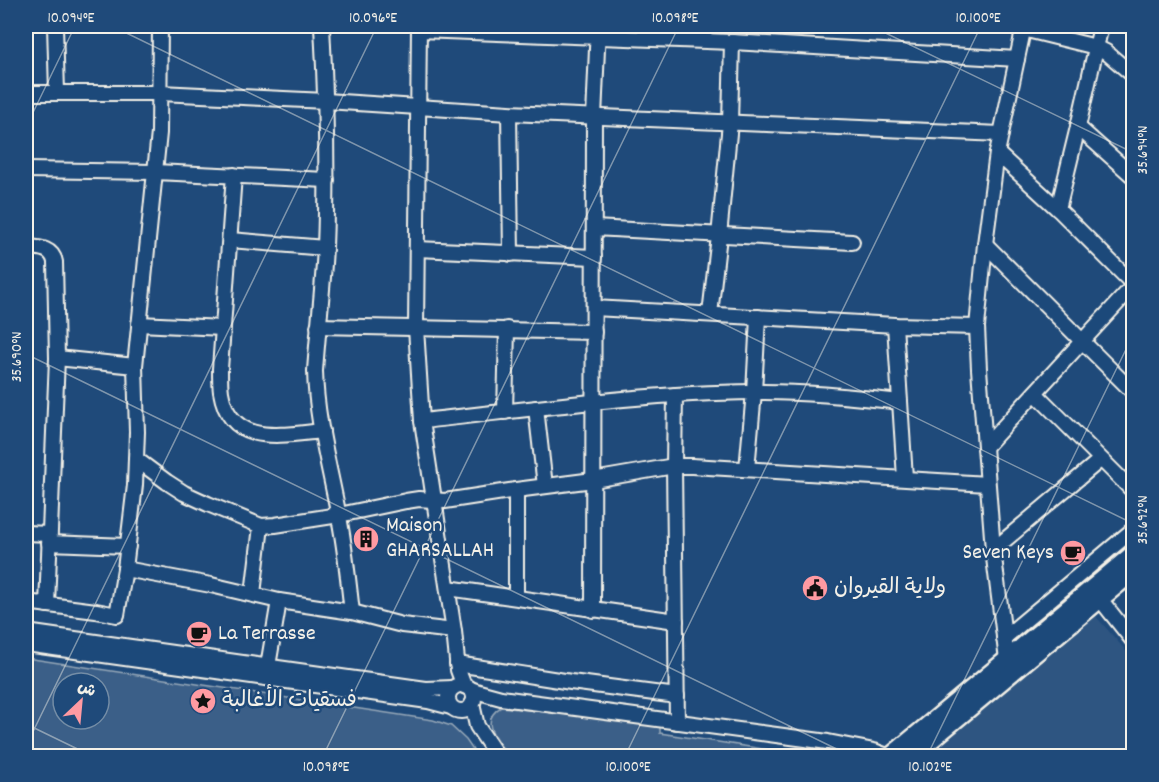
<svg xmlns="http://www.w3.org/2000/svg" width="1159" height="782" viewBox="0 0 1159 782" font-family="Dekko,'Playpen Sans Arabic',sans-serif">
	<style>
		.built { fill: #2d5581 }
		.green { fill: #3a5f88; stroke: #97a8b8; stroke-width: 1.5; fill-rule: evenodd }
		.lines { fill: none; stroke-linecap: round; stroke-linejoin: round }
		.minor-casing { stroke: #f4f1e8; stroke-width: 18 }
		.major-casing { stroke: #f4f1e8; stroke-width: 21 }
		.minor { stroke: #1f4a7a; stroke-width: 14 }
		.major { stroke: #1f4a7a; stroke-width: 16 }
		.ticks { fill: none; stroke: #f4f1e8; stroke-width: 1.5; stroke-opacity: 0.45 }
		.labels { text-anchor: middle; dominant-baseline: central; stroke-width: 5; stroke-linejoin: round; paint-order: stroke }
		.poi-label { font-size: 22px; fill: #f4f1e8; stroke: #1f4a7a; text-anchor: start }
		.neatline { fill: none; stroke: #f4f1e8; stroke-width: 2 }
		.ticks-label { font-size: 15px; text-anchor: middle; fill: #f4f1e8 }
	</style>
	<rect width="100%" height="100%" fill="#1f4a7a"/>
	<filter id="ink" filterUnits="userSpaceOnUse"><feTurbulence type="fractalNoise" baseFrequency=".0167" numOctaves="2"/><feDisplacementMap in="SourceGraphic" scale="12" xChannelSelector="R" yChannelSelector="G"/><feConvolveMatrix kernelMatrix="1 2 1 2 8 2 1 2 1" color-interpolation-filters="sRGB"/></filter>
	<g filter="url(#ink)">
		<polygon class="built" points="1093,613 1133,659 1133,756 918,756"/>
		<g class="green">
			<path d="M26,658L433,720L451,726L466,740L477,756H26ZM63,683H99V719H63Z"/>
			<path d="M501,707L660,725V733L808,756L810,747L841,752L845,756H508C497,740 478,721 501,707Z"/>
		</g>
		<g class="lines">
			<defs>
				<g id="minor">
					<polyline points="55,26 57,92"/>
					<path d="M322,26C326,99 328,173 325,247C323,288 318,329 315,371C316,418 329,465 338,512C345,545 348,579 352,612"/>
					<polyline points="419,26 416,328 422,421 454,631 458,670 464,686"/>
					<polyline points="1023,29 1096,47 1106,52 1134,76"/>
					<polyline points="419,30 732,42 1017,59"/>
					<polyline points="26,93 160,93 326,101 509,113 1001,134"/>
					<polyline points="509,113 511,254"/>
					<polyline points="1078,127 1134,177"/>
					<polyline points="997,153 1058,209 1134,285"/>
					<polyline points="26,170 155,172 327,180"/>
					<path d="M234,175L220,369C220,376 220,385 221,392C230,447 281,435 322,431"/>
					<polyline points="1058,209 1078,127 1101,26"/>
					<polyline points="594,228 852,242"/>
					<polyline points="230,240 325,248"/>
					<polyline points="985,244 1134,393"/>
					<path d="M26,247C38,248 52,247 55,262L57,358L47,605"/>
					<polyline points="417,249 594,257"/>
					<polyline points="594,308 895,325 977,327"/>
					<polyline points="710,314 719,236 730,123 732,42"/>
					<polyline points="139,324 223,328"/>
					<polyline points="895,325 905,478"/>
					<polyline points="318,326 594,332"/>
					<polyline points="57,358 135,366"/>
					<polyline points="1035,393 1134,492"/>
					<polyline points="675,395 674,466 677,722"/>
					<polyline points="536,408 545,486"/>
					<polyline points="505,412 507,329"/>
					<path d="M422,421C533,409 643,393 754,392C803,391 851,396 900,402"/>
					<polyline points="985,447 1134,285"/>
					<polyline points="136,459 167,482 184,493 208,504 261,526 275,525 339,515 406,501 419,499 445,501 516,490 593,480 674,466 692,466 987,484"/>
					<polyline points="747,469 754,392 758,317"/>
					<polyline points="26,533 49,534"/>
					<polyline points="49,543 128,546"/>
					<polyline points="993,550 1100,460"/>
					<polyline points="125,569 211,585 279,601 352,612 402,625 454,631"/>
					<polyline points="448,588 676,621"/>
					<polyline points="253,594 261,526"/>
					<polyline points="516,597 516,490"/>
					<polyline points="1100,599 1134,642"/>
					<polyline points="26,602 96,611 117,615 125,569 135,485 137,432 135,366 159,133 160,26"/>
					<polyline points="593,610 594,117 598,26"/>
					<polyline points="26,632 426,689 453,688"/>
					<polyline points="1004,638 1134,529"/>
					<polyline points="26,644 428,701 451,707"/>
					<polyline points="1007,660 993,550 979,369 977,327 985,244 997,153 1024,26"/>
					<polyline points="457,664 571,682 677,696"/>
					<polyline points="268,666 279,601"/>
					<circle cx="461" cy="698" r="13"/>
					<polyline points="468,688 479,692 501,698 828,742 874,751 887,756"/>
					<polyline points="472,704 477,726 497,756"/>
				</g>
				<g id="major">
					<polyline points="891,756 1134,553"/>
					<polyline points="912,756 1134,571"/>
				</g>
			</defs>
			<use href="#minor" class="minor-casing"/>
			<use href="#major" class="major-casing"/>
			<use href="#minor" class="minor"/>
			<use href="#major" class="major"/>
		</g>
	</g>
	<path class="ticks" d="M112,26L1134,524M871,26L1134,153M26,127L75,26M26,354L851,756M26,724L92,756M26,746L377,26M323,756L679,26M625,756L981,26M927,756L1134,333"/>
	<defs>
		<symbol id="building-disc" viewBox="-11 -11 22 22"><circle r="9.5" fill="#ff9aa2" stroke="#1f4a7a"/><path d="M-4-6H4V6H1V3H-1V6H-4ZM-2.5-4.3h1.7v1.8h-1.7ZM.8-4.3h1.7v1.8H.8ZM-2.5-1h1.7V.8h-1.7ZM.8-1h1.7V.8H.8Z" fill="#111"/></symbol>
		<symbol id="cafe-disc" viewBox="-11 -11 22 22"><circle r="9.5" fill="#ff9aa2" stroke="#1f4a7a"/><path d="M-5.5-4.5H6V0H3Q3 3.5 0 3.5H-2.5Q-5.5 3.5-5.5 0ZM3-3.2v2h1.7v-2ZM-6 4.5H4V6H-6Z" fill="#111"/></symbol>
		<symbol id="civic-disc" viewBox="-11 -11 22 22"><circle r="9.5" fill="#ff9aa2" stroke="#1f4a7a"/><path d="M-.6-6.5H3V-4.5H.6V-3L4-1V1h2V6H-6V1h2V-1L-.6-3ZM-1.2 2.5V6h2.4V2.5Z" fill="#111"/></symbol>
		<symbol id="sight-disc" viewBox="-11 -11 22 22"><circle r="9.5" fill="#ff9aa2" stroke="#1f4a7a"/><path d="M0-6L1.8-2.2L6-1.7L2.9 1.2L3.7 5.4L0 3.3L-3.7 5.4L-2.9 1.2L-6-1.7L-1.8-2.2Z" fill="#111"/></symbol>
	</defs>
	<g fill-rule="evenodd">
		<use href="#building-disc" x="351" y="524" width="30" height="30"/>
		<use href="#cafe-disc" x="1058" y="538" width="30" height="30"/>
		<use href="#civic-disc" x="800" y="573" width="30" height="30"/>
		<use href="#cafe-disc" x="184" y="619" width="30" height="30"/>
		<use href="#sight-disc" x="188" y="686" width="30" height="30"/>
	</g>
	<g class="labels">
		<g class="poi-label">
			<text x="386" y="526">Maison<tspan x="386" dy="25">GHARSALLAH</tspan></text>
			<text x="1054" y="553" text-anchor="end">Seven Keys</text>
			<text x="834" y="588">ولاية القيروان</text>
			<text x="218" y="634">La Terrasse</text>
			<text x="222" y="701">فسقيات الأغالبة</text>
		</g>
	</g>
	<rect width="1159" height="782" fill="none" stroke="#1f4a7a" stroke-width="66"/>
	<g transform="translate(81 701) rotate(26)"><circle r="28" fill="#1f4a7a" stroke="#748da6" stroke-width="1.5"/>
	<path d="M0-4.5L10 22L0 15L-10 22Z" fill="#ff9aa2"/>
	<text y="-9" font-size="16" font-weight="bold" text-anchor="middle" fill="#f4f1e8">ش</text>
	</g>
	<rect x="33" y="33" width="1093" height="716" class="neatline"/>
	<g class="ticks-label">
		<text x="71" y="22">10.094°E</text>
		<text x="373" y="22">10.096°E</text>
		<text x="675" y="22">10.098°E</text>
		<text x="978" y="22">10.100°E</text>
		<text transform="translate(1142 150) rotate(-90)" y="5">35.694°N</text>
		<text transform="translate(16 357) rotate(-90)" y="5">35.690°N</text>
		<text transform="translate(1142 520) rotate(-90)" y="5">35.692°N</text>
		<text x="326" y="771">10.098°E</text>
		<text x="628" y="771">10.100°E</text>
		<text x="930" y="771">10.102°E</text>
	</g>
</svg>
